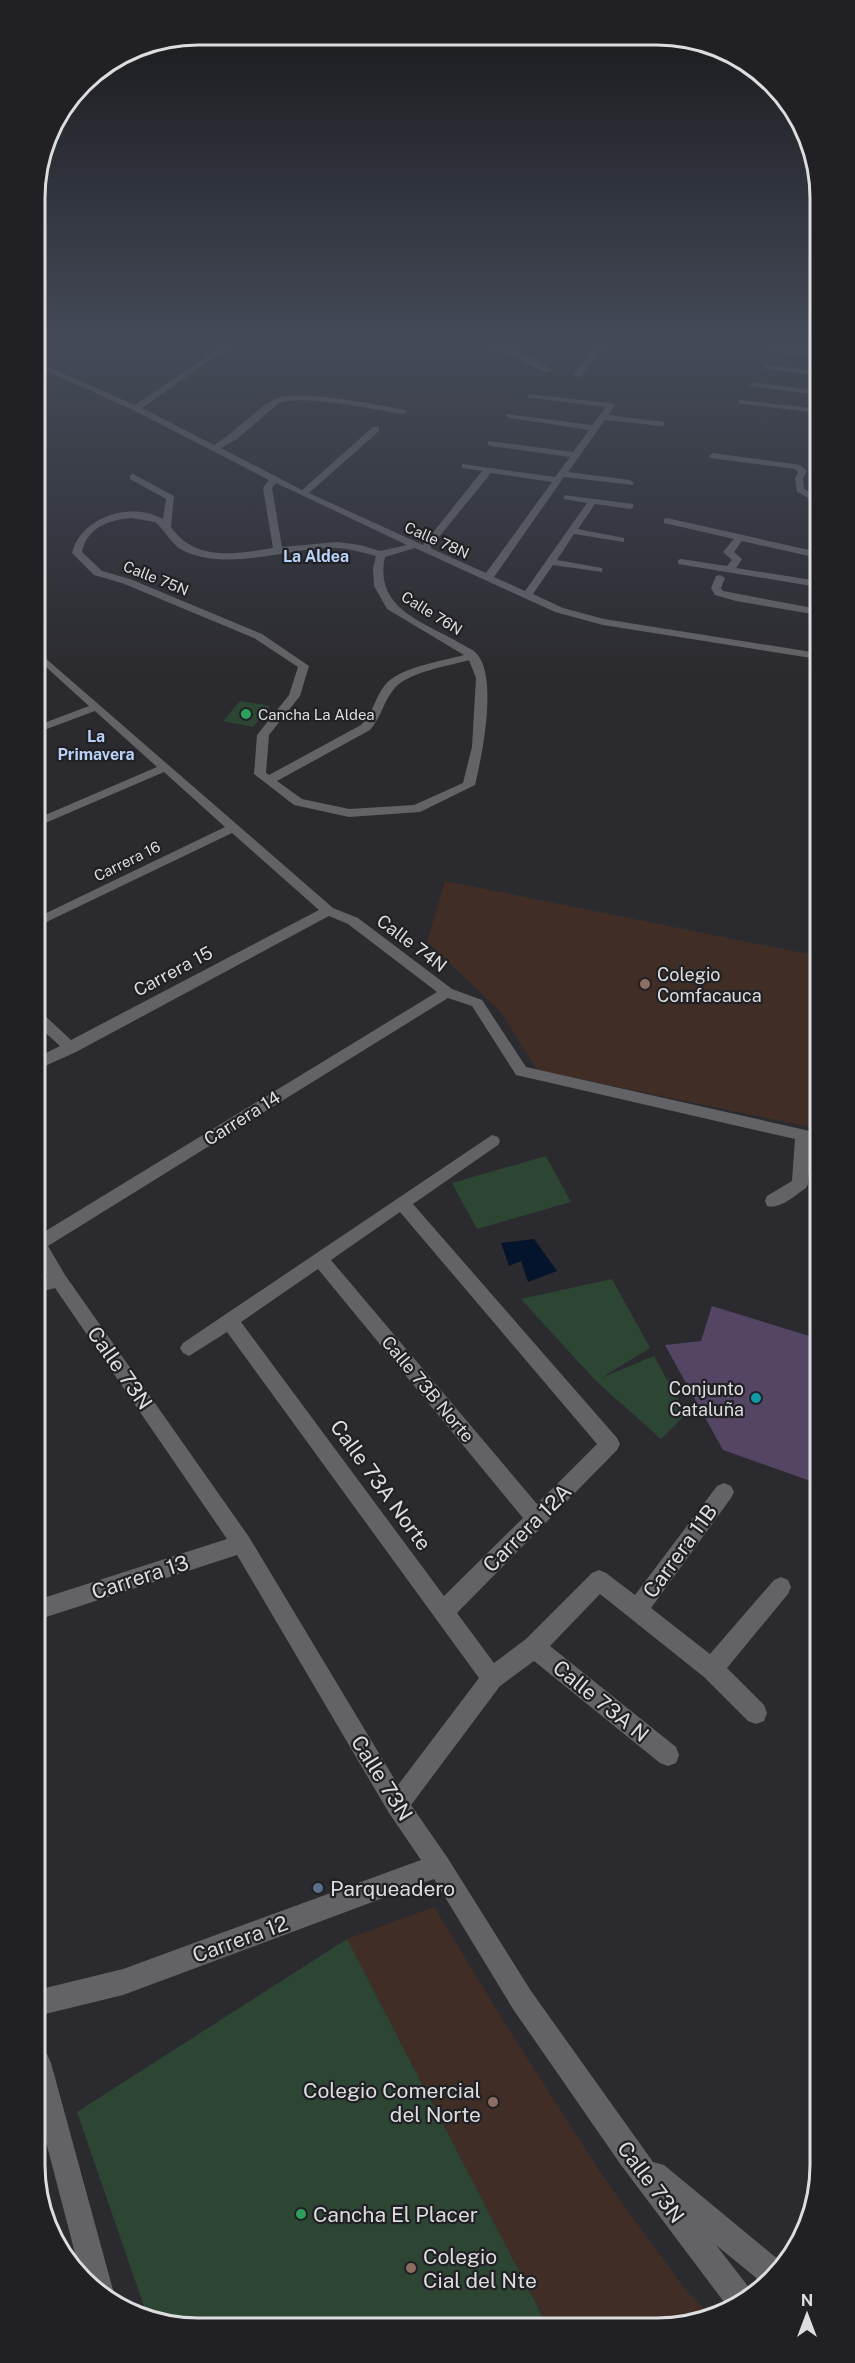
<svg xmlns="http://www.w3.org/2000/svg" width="855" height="2363" viewBox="0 0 855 2363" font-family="'Public Sans',sans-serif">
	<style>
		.education { fill: #402e26 }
		.green { fill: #2c4633 }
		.water { fill: #04142d }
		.building { fill: #554564 }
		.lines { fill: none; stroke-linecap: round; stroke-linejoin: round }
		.street { fill: #636367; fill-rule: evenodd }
		.leisure-dot { fill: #2e9e5b; stroke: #212125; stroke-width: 2 }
		.education-dot { fill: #8d6e63; stroke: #212125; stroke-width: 2 }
		.culture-dot { fill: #0f9aa8; stroke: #212125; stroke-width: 2 }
		.service-dot { fill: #5c6f8a; stroke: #212125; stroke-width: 2 }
		.labels { text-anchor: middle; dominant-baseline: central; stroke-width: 4.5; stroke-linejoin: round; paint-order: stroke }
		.far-street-label { font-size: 15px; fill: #dddddf; stroke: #212125 }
		.far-poi-label { font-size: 15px; fill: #dddddf; stroke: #212125; text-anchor: start }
		.far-neighbourhood-label { font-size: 16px; font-weight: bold; fill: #b8d1f7; stroke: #212125 }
		.street-label { font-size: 18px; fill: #dddddf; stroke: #212125 }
		.poi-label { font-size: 18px; fill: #dddddf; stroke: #212125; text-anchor: start }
		.near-street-label { font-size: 21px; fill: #dddddf; stroke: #212125 }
		.near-poi-label { font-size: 21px; fill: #dddddf; stroke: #212125; text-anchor: start }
		.rim { fill: none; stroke: #dddddf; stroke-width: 3 }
	</style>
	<rect width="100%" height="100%" fill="#2b2b2f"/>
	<g class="education">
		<polygon points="445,881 818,956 819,1129 537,1070 501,1012 427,942"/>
		<polygon points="434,1907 506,2025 604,2178 684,2288 712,2317 689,2325 547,2325 347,1939"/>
	</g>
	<g class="green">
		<polygon points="240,701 270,706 253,727 223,721"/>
		<polygon points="546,1156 571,1202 477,1229 452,1183"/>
		<polygon points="612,1279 650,1348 601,1378 654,1356 686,1414 661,1439 596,1381 521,1299"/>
		<polygon points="347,1939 547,2325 166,2325 147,2315 77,2112"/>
	</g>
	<polygon class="water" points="534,1239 557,1271 528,1282 521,1261 509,1266 501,1243"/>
	<polygon class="building" points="712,1306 819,1339 819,1484 723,1450 665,1345 701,1341"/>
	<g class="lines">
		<g class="street">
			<path d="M227,343H235L142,408L214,445C236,432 252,412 273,400C292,388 381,405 406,410L407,412L403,414C373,410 306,394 279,403L237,439L221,448L302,490L373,427H379V431L309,493L423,545L482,471L462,468V464L555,477L570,457L491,446L488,445V441L573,452L589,430L510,418L506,416L507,414L592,425L606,407L531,398H528V394L611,403L615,405L608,415L664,422V426H661L605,420L568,472L630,480L634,483L633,485L564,477L494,577L525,591L587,503L564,499V495L633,504V508L630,509L595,504L578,529L624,538V542L574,534L557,560L602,568V572L553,565L533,594L563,608L604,619L818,653V659L603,625L555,612L415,548L385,557C374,608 421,621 458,642C464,646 473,649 477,654C498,678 482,756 475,785L420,812L349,817L294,805L254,774L257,735L289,695L298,667L254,638L122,583L94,575L72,553C81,516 132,501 163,519L166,499L130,479V475L133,474L174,496L171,527C195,562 236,554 273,548L263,488L269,480L133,410L35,366V361L135,405ZM491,473L552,482L486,573L430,548ZM276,483L407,545L380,551L360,545L337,542L282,547L272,488ZM131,518L155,522C166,531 171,545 184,551C229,571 280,550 326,548C344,547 359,552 376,556L373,568L374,586L387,609L464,655C442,661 400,667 385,685C375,697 373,714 361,725L269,775L266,773L269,735L300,696L309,666L262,634L130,579L102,571L82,552C87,528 108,520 131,518ZM469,660L476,678L472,747L463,783L414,805L349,809L302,799L277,781L370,730C381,718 383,702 394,689C407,672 449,666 469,660Z"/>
			<path d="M477,343C501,341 535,357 553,371L546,373L508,354Z"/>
			<polygon points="599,343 607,343 580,377 574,377 574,373"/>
			<polygon points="775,348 818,352 818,356 772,352 771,350"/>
			<polygon points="768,365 818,371 818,375 765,369 764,367"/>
			<polygon points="754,382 818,391 818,395 751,386 750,384"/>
			<polygon points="739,400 818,409 818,413 742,404 739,404"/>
			<polygon points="713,453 800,465 807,471 803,479 804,489 818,496 818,503 797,492 795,479 798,472 795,469 710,458 709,456"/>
			<polygon points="667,518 818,552 818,558 742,541 734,552 742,559 736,568 818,581 818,587 678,564 678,560 681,559 727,566 732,560 723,552 734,539 664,523 664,519"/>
			<polygon points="720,575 725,578 721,588 723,591 818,609 818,615 736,601 715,595 711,588 716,576"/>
			<path d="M36,650L333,908L358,918L452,989L482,1000L526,1067L819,1133V1145L811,1143L808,1184L806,1188C795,1195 780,1210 767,1206L765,1201L767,1196L792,1181L795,1139L516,1075L472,1006L448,998L48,1246L65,1275L249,1537L398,1785L479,1678L227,1332L189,1356L183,1353L180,1348L183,1343L492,1135L498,1137L500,1141L498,1145L413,1204L617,1438L620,1444L617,1450L457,1613L494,1663L526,1639L592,1573L599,1570L606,1573L635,1595L717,1486L724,1483L731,1486L734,1492L731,1498L651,1608L710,1654L774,1580L781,1577L788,1580L791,1587L788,1594L727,1668L764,1705L767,1713L764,1721L756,1724L748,1721L704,1677L600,1594L550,1646L676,1747L679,1755L676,1763L668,1766L660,1763L534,1661L500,1686L411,1805L447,1857L531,1991L653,2162L664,2165L785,2265L780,2273L765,2285L716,2245L754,2294L739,2306L730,2310L621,2165L513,2009L434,1879L123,1995L37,2016V1990L123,1969L421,1860L389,1813L237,1555L37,1620V1600L227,1539L55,1288L36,1293V1279L47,1276L36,1257V1234L39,1235L437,992L348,924L329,916L76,1052L36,1070V1058L60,1046L36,1024V1011L41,1012L71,1040L319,910L232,833L36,927V918L225,827L164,772L36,827V819L157,767L95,711L36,733V726L89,706L36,658ZM400,1212L597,1444L537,1504L331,1260ZM318,1269L523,1518L444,1596L241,1322Z"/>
			<polygon points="38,2050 47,2054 51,2063 113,2290 111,2296 82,2280 38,2111"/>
		</g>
	</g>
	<linearGradient id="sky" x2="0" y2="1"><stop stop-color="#18181a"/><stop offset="0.51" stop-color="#444a58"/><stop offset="1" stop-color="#444a58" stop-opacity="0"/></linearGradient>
	<rect width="855" height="673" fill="url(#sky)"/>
	<g class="leisure-dot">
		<circle cx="246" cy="714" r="6"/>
		<circle cx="301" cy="2214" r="6"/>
	</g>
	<g class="education-dot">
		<circle cx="645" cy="984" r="6"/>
		<circle cx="493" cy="2102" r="6"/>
		<circle cx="411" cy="2268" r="6"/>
	</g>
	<circle class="culture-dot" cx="756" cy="1398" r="6"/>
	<circle class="service-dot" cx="318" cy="1888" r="6"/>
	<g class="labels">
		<g class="far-street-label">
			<text transform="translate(437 540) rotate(24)">Calle 78N</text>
			<text transform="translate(156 578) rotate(22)">Calle 75N</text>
			<text transform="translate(432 613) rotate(32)">Calle 76N</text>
			<text transform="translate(127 861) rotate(-26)">Carrera 16</text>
		</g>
		<g class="far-poi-label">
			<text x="258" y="714">Cancha La Aldea</text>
		</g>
		<g class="far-neighbourhood-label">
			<text x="316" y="556">La Aldea</text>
			<text x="96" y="736">La<tspan x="96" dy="18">Primavera</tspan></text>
		</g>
		<g class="street-label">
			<text transform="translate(412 943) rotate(37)">Calle 74N</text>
			<text transform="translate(173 971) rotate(-28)">Carrera 15</text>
			<text transform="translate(242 1118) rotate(-32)">Carrera 14</text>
			<text transform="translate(428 1389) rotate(50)">Calle 73B Norte</text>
		</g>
		<g class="poi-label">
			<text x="657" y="974">Colegio<tspan x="657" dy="21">Comfacauca</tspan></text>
			<text x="744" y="1388" text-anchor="end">Conjunto<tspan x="744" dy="21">Cataluña</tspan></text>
		</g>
		<g class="near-street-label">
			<text transform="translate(120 1368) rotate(55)">Calle 73N</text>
			<text transform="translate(381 1485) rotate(54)">Calle 73A Norte</text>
			<text transform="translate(527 1528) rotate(-45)">Carrera 12A</text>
			<text transform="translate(680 1551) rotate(-54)">Carrera 11B</text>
			<text transform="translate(140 1577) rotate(-18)">Carrera 13</text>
			<text transform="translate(601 1701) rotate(39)">Calle 73A N</text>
			<text transform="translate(382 1778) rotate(58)">Calle 73N</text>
			<text transform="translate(240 1939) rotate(-20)">Carrera 12</text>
			<text transform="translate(651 2182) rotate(53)">Calle 73N</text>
		</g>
		<g class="near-poi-label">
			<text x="330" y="1888">Parqueadero</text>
			<text x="481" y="2090" text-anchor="end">Colegio Comercial<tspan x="481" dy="24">del Norte</tspan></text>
			<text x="313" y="2214">Cancha El Placer</text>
			<text x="423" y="2256">Colegio<tspan x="423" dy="24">Cial del Nte</tspan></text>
		</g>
	</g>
	<path d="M0 0H855V2363H0ZM198 45H657A153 153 0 0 1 810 198V2165A153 153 0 0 1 657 2318H198A153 153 0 0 1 45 2165V198A153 153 0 0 1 198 45Z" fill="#212125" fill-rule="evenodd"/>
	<path class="rim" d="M198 45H657A153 153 0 0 1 810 198V2165A153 153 0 0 1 657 2318H198A153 153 0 0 1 45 2165V198A153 153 0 0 1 198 45Z"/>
	<g transform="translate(807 2315)" stroke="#212125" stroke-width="4.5" paint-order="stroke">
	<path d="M0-4.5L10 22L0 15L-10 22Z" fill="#dddddf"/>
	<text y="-9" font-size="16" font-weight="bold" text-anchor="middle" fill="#dddddf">N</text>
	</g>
</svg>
